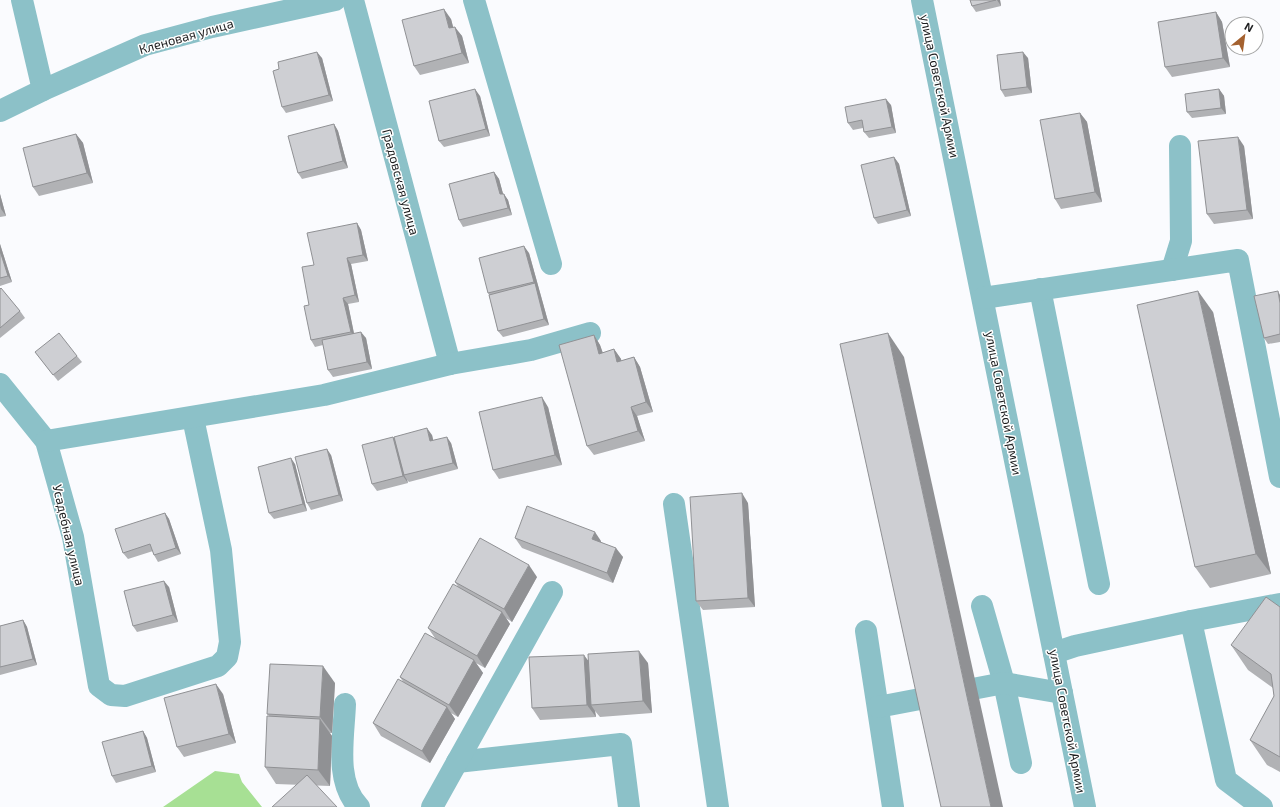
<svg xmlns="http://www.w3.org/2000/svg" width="1280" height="807" viewBox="0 0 1280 807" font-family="'Exo 2',sans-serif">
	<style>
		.green { fill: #a7e094 }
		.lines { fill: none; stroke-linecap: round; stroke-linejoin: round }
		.minor { stroke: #8cc1c8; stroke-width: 22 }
		.wall { fill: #b1b2b5 }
		.shaded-wall { fill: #909194 }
		.building { fill: #cecfd3; stroke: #909194 }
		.labels { text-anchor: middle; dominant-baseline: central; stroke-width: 3; stroke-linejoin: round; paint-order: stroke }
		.street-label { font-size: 13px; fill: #1c1d1e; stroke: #fff }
	</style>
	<rect width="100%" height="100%" fill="#fafbfe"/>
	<polygon class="green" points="215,771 239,774 242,782 262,807 163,807"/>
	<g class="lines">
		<g class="minor">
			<polyline points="22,0 43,90"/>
			<polyline points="353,0 450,364"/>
			<polyline points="474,0 551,264"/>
			<polyline points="922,0 1085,807"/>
			<polyline points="0,111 43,90 145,45 212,27 335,0"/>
			<polyline points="1172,270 1181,241 1180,146"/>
			<polyline points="1040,289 1099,584"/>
			<polyline points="983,298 1238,260 1280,477"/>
			<polyline points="0,384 46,441 73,537 99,686 111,695 125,696 218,666 227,657 230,642 221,550 193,418"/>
			<polyline points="46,441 324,395 450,364 531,350 590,333"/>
			<polyline points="674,504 718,807"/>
			<polyline points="982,606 1004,683 1021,763"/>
			<polyline points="1191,621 1280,604"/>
			<polyline points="866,631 893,807"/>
			<polyline points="1054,653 1075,646 1191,621 1226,780 1262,807"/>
			<path d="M345,704C344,736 334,782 359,807"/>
			<polyline points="878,707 1004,683 1062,693"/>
			<polyline points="457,762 621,744 629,807"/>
			<polyline points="432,807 552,592"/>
		</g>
	</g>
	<g class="wall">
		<polygon points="970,0 1000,0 1001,6 976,12 972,6"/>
		<polygon points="1216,12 1222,22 1230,67 1172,77 1165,67"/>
		<polygon points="451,19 453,27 462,36 469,63 420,75 414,66"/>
		<polygon points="322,58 333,101 286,113 282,107"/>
		<polygon points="1028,58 1032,93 1005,97 1001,90"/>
		<polygon points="1219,89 1224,96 1226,114 1192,118 1187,112"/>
		<polygon points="480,96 490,136 444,147 439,141"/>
		<polygon points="891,105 896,133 869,138 864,132 863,128 853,130 848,123"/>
		<polygon points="1080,113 1087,122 1102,202 1061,209 1055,199"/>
		<polygon points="334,124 338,131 348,168 302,179 298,173"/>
		<polygon points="76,134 83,143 93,183 39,196 33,187"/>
		<polygon points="1244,146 1253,219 1214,224 1207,214"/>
		<polygon points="894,157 899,164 911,216 878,224 874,218"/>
		<polygon points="494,172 499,179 503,194 508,200 512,215 463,227 459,220"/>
		<polygon points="0,194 6,216 0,217"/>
		<polygon points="357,223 361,230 368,261 351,264 359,302 348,304 354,333 366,338 372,369 333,377 328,370 323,345 315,347 311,340 309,305"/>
		<polygon points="0,244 12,282 0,286"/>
		<polygon points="529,253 549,325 503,337 498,331 489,295 488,293"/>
		<polygon points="0,289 20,311 25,318 0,338"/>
		<polygon points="1280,295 1280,342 1268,344 1264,338"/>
		<polygon points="1213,312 1271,574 1210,588 1195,567"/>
		<polygon points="594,335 600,345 603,353 614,349 621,359 621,361 634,357 640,367 653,412 637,416 645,441 594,455 587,446"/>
		<polygon points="35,352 77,356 82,362 58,381"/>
		<polygon points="548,407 562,465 499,479 493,470"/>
		<polygon points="432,435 433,440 451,443 458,469 409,482 407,480 408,483 377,491 372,484 393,437 395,439"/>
		<polygon points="331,455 343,501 311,510 307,503"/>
		<polygon points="295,464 307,511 274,519 269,513"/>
		<polygon points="748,503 755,607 703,610 696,601"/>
		<polygon points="165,513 169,519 181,554 158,562 154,555 153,551 128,559 123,553"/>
		<polygon points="515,538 601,541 601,542 623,557 613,583 522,548"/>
		<polygon points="537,577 512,622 506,618 510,624 485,668 476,663 483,673 458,717 451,713 455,719 430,763 381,736 373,723 404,683 400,677 435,638 428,628 459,588 455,582"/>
		<polygon points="169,587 178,622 137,632 133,626"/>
		<polygon points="1280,607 1280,772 1267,765 1250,740 1274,696 1273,688 1248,670 1231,645"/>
		<polygon points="23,620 27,627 37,665 0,675 0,626"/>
		<polygon points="588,660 648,663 652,713 600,717 595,711 596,717 540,720 532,708"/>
		<polygon points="335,683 332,733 330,733 332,736 330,786 276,784 265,767 269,716 267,714"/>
		<polygon points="223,694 236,743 184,757 177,747"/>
		<polygon points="143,731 147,738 156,772 116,783 112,776"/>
	</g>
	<g class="shaded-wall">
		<polygon points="997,0 1000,0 1001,6"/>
		<polygon points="444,9 451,19 456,38 449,28"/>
		<polygon points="1216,12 1222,22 1230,67 1223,58"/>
		<polygon points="455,27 462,36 469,63 462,53"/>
		<polygon points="317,52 322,58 333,101 329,95"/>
		<polygon points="1023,52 1028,58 1032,93 1027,87"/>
		<polygon points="475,89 480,96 490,136 486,129"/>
		<polygon points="1219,89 1224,96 1226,114 1221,108"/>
		<polygon points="886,99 891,105 896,133 892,127"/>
		<polygon points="1080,113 1087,122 1102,202 1095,192"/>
		<polygon points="334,124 338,131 348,168 343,161"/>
		<polygon points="76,134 83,143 93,183 87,173"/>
		<polygon points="1238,137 1244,146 1253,219 1247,210"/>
		<polygon points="894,157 899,164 911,216 907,210"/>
		<polygon points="494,172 499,179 505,201 500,194"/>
		<polygon points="0,194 6,216 1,209 0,205"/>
		<polygon points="504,194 508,200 512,215 508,208"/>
		<polygon points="357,223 361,230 368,261 363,255"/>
		<polygon points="0,244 12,282 8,276 0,251"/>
		<polygon points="524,246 529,253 549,325 544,319"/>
		<polygon points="347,258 351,264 359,302 355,295"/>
		<polygon points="1198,291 1213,312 1271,574 1256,554"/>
		<polygon points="1278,291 1280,295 1280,303"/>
		<polygon points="343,298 348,304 355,339 351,332"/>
		<polygon points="361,332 366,338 372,369 367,362"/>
		<polygon points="888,333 904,357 1003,807 991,807"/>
		<polygon points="594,335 600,345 606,363 599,354"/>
		<polygon points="614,349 621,359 624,372 617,362"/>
		<polygon points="634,357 640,367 653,412 646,402"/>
		<polygon points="542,397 548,407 562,465 555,455"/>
		<polygon points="631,407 637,416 645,441 638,431"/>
		<polygon points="427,428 432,435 435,448 430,441"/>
		<polygon points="393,437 398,443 404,475 407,480 408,483 403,476"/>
		<polygon points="447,437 451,443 458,469 453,463"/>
		<polygon points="327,449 331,455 343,501 339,495"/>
		<polygon points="291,458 295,464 307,511 303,504"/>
		<polygon points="742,493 748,503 755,607 748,598"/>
		<polygon points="165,513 169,519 181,554 176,548"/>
		<polygon points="595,532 601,541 599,548 592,539"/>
		<polygon points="616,548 623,557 613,583 607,573"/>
		<polygon points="529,565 537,577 512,622 504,609"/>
		<polygon points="164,581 169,587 178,622 173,615"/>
		<polygon points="502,612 510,624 485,668 477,656"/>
		<polygon points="23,620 27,627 37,665 33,659"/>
		<polygon points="639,651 648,663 652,713 643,701"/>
		<polygon points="584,655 593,667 591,705 595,711 596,717 587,705"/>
		<polygon points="474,660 483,673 458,717 449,705"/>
		<polygon points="323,666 335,683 332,733 320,717"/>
		<polygon points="216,684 223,694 236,743 229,734"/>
		<polygon points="447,707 455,719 430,763 422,751"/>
		<polygon points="320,719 332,736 330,786 318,770"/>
		<polygon points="143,731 147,738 156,772 152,766"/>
	</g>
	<g class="building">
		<polygon points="970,0 996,0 972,6"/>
		<polygon points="444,9 449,28 455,27 462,53 414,66 402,20"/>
		<polygon points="1216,12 1223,58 1165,67 1158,22"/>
		<polygon points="317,52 329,95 282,107 273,71 279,69 278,62"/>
		<polygon points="1023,52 1027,87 1001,90 997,55"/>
		<polygon points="475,89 486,129 439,141 429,101"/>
		<polygon points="1219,89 1221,108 1187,112 1185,94"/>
		<polygon points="886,99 892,127 864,132 862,120 848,123 845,107"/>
		<polygon points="1080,113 1095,192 1055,199 1040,120"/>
		<polygon points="334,124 343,161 298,173 288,136"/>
		<polygon points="76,134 87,173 33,187 23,148"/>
		<polygon points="1238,137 1247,210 1207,214 1198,141"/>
		<polygon points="894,157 907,210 874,218 861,165"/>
		<polygon points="494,172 500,194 504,194 508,208 459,220 449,184"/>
		<polygon points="357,223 363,255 347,258 355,295 343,298 351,332 311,340 304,306 309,305 302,267 314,265 307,233"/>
		<polygon points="524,246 534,282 488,293 479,258"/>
		<polygon points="0,251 8,276 0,278"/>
		<polygon points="535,283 544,319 498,331 489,295"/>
		<polygon points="1,288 20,311 0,328 0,289"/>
		<polygon points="1198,291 1256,554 1195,567 1137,305"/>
		<polygon points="1278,291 1280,303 1280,334 1264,338 1254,296"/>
		<polygon points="361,332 367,362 328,370 322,340"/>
		<polygon points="59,333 77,356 53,375 35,352"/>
		<polygon points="888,333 991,807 941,807 840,344"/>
		<polygon points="594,335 599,354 614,349 617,362 634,357 646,402 631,407 638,431 587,446 559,345"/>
		<polygon points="542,397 555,455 493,470 479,412"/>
		<polygon points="427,428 430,441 447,437 453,463 404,475 394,437"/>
		<polygon points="393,437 403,476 372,484 362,445"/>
		<polygon points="327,449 339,495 307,503 295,457"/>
		<polygon points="291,458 303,504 269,513 258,467"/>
		<polygon points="742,493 748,598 696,601 690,497"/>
		<polygon points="527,506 595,532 592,539 616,548 607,573 515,538"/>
		<polygon points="165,513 176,548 154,555 150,544 123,553 115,529"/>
		<polygon points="480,538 529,565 504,609 455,582"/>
		<polygon points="164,581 173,615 133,626 124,591"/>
		<polygon points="453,584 502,612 477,656 428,628"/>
		<polygon points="1266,597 1280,607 1280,757 1250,740 1274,696 1271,674 1231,645"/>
		<polygon points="23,620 33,659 0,667 0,626"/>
		<polygon points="425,633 474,660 449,705 400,677"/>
		<polygon points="639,651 643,701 591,705 588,654"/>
		<polygon points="584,655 587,705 532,708 529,657"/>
		<polygon points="270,664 323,666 320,717 267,714"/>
		<polygon points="398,679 447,707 422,751 373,723"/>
		<polygon points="216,684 229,734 177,747 164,698"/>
		<polygon points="267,716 320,719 318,770 265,767"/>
		<polygon points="143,731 152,766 112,776 102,742"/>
		<polygon points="307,775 337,807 272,807"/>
	</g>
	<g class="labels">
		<g class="street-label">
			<text transform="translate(186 36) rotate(-16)">Кленовая улица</text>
			<text transform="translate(940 86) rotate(78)">улица Советской Армии</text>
			<text transform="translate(401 182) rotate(75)">Градовская улица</text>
			<text transform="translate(1004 403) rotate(79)">улица Советской Армии</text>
			<text transform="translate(69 535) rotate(77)">Усадебная улица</text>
			<text transform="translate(1068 721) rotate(79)">улица Советской Армии</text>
		</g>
	</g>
	<g transform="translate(1244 36) rotate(29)"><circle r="19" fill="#ffffff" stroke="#a4a5a5"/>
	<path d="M0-3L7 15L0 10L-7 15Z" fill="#a4612f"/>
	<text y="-6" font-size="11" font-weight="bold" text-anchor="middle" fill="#1c1d1e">N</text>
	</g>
</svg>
